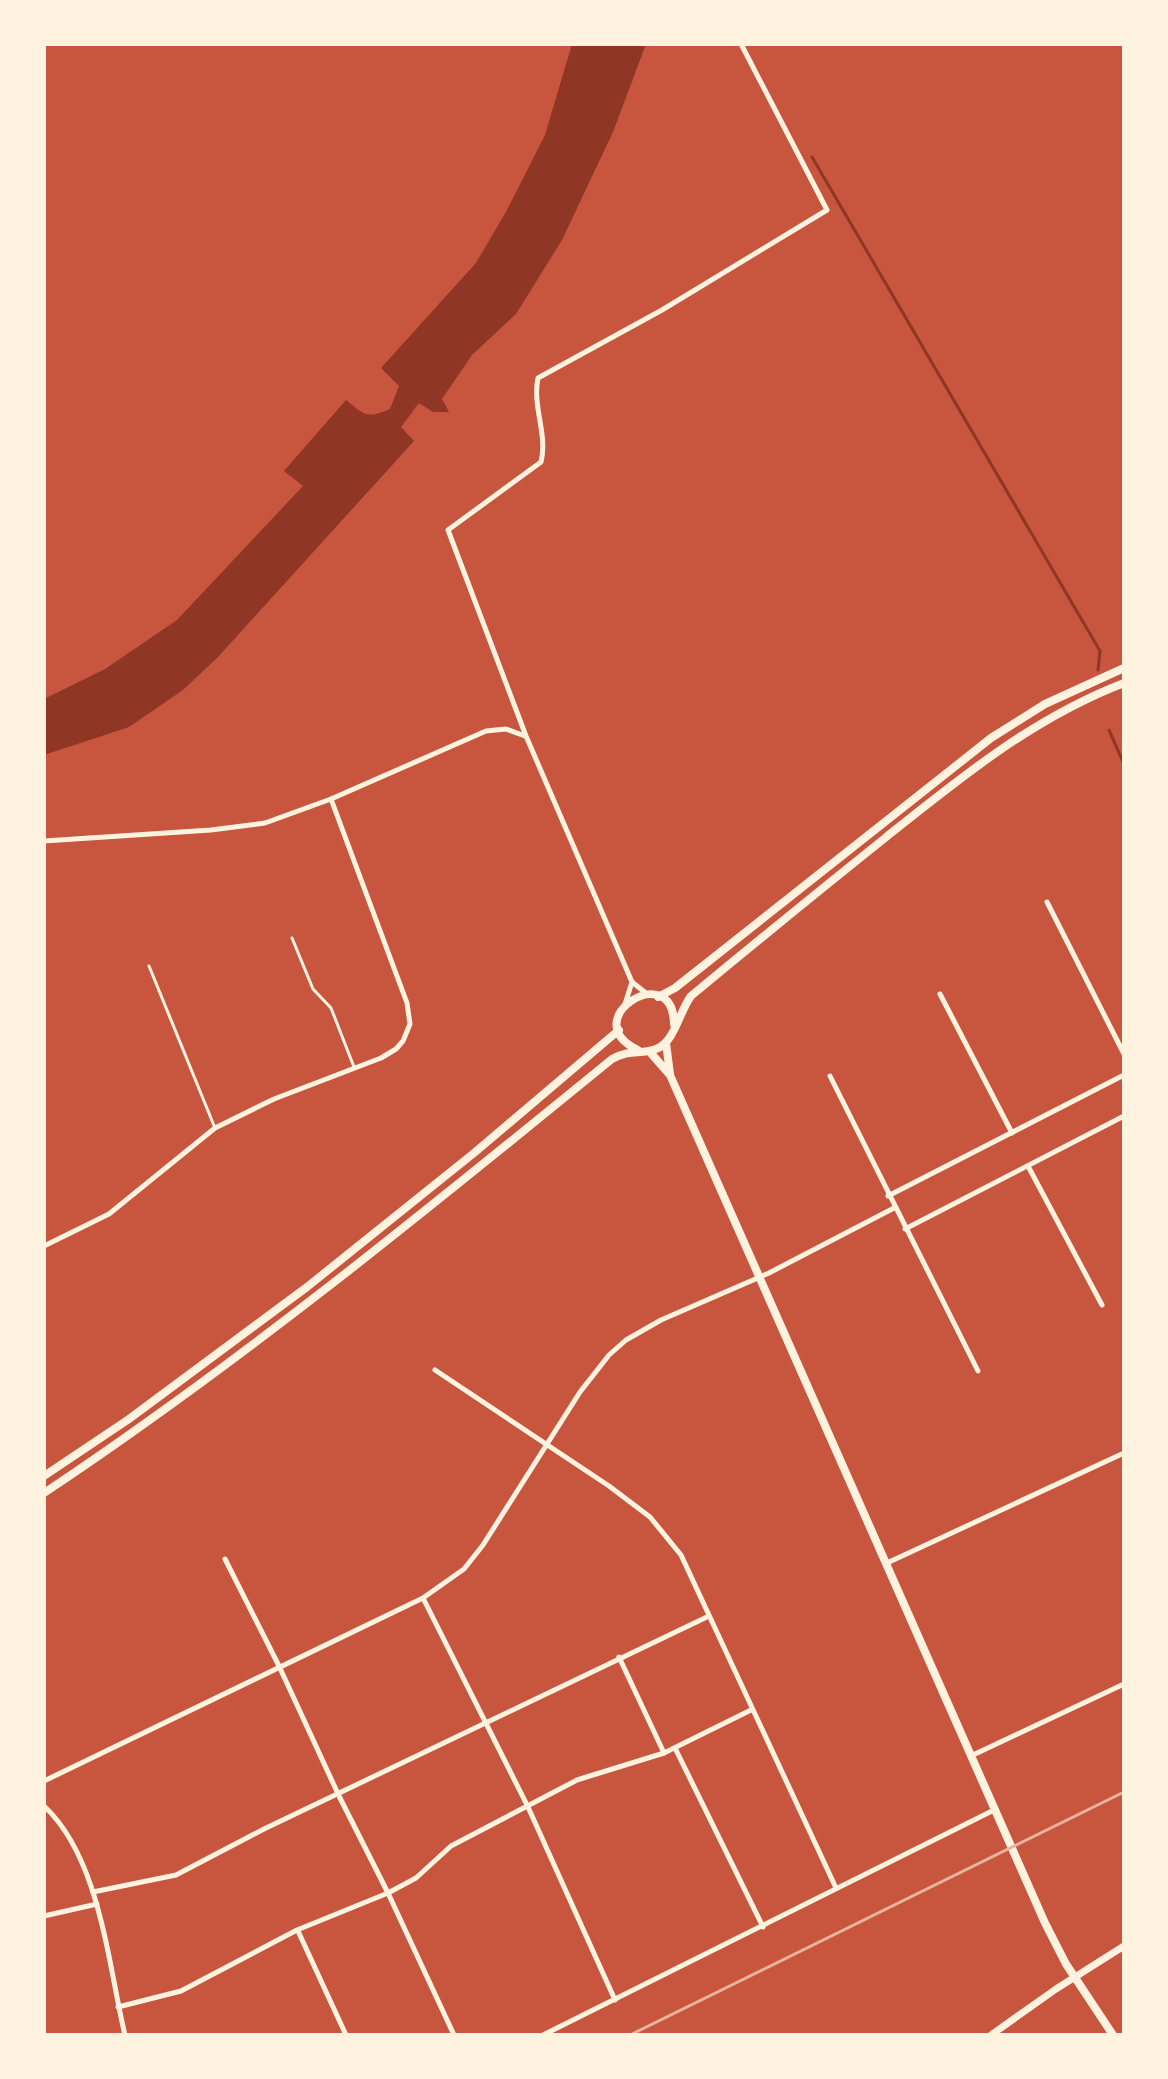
<svg xmlns="http://www.w3.org/2000/svg" width="1168" height="2079" viewBox="0 0 1168 2079" font-family="'Playfair Display',serif">
	<style>
		.water { fill: #8f3625 }
		.lines { fill: none; stroke-linecap: round; stroke-linejoin: round }
		.stream { stroke: #8f3625; stroke-width: 3 }
		.service { stroke: #fff3e0; stroke-width: 3 }
		.minor { stroke: #fff3e0; stroke-width: 5 }
		.tertiary { stroke: #fff3e0; stroke-width: 7 }
		.secondary { stroke: #fff3e0; stroke-width: 8 }
		.primary { stroke: #fff3e0; stroke-width: 8 }
		.rail { stroke: #e9b49f; stroke-width: 3 }
	</style>
	<rect width="100%" height="100%" fill="#c8553d"/>
	<path class="water" d="M572,44H646L613,132L562,240L516,314L472,355L442,399L449,412H433L419,403L401,427L414,441L218,657L183,690L129,727L44,755V699L105,669L177,620L303,486L284,471L346,400C365,415 366,419 390,409L399,386L381,368L476,263L507,210L545,135Z"/>
	<g class="lines">
		<g class="stream">
			<polyline points="812,157 1100,651 1098,670"/>
			<polyline points="1109,730 1124,764"/>
		</g>
		<g class="service">
			<polyline points="292,938 313,989 331,1008 354,1067"/>
			<polyline points="149,966 215,1128"/>
		</g>
		<g class="minor">
			<polyline points="44,841 211,830 265,823 331,799 486,731 506,729 525,736"/>
			<polyline points="1047,902 1124,1054"/>
			<path d="M647,994L632,982L526,736L448,530L541,462C548,434 532,407 538,378L662,310L827,210L741,44"/>
			<polyline points="940,994 1012,1133"/>
			<polyline points="625,1004 632,982"/>
			<polyline points="830,1076 978,1371"/>
			<polyline points="1028,1166 1102,1305"/>
			<polyline points="888,1196 1124,1075"/>
			<polyline points="905,1229 1124,1116"/>
			<polyline points="44,1246 109,1214 215,1128 274,1099 381,1058 396,1049 403,1041 410,1024 407,1003 331,799"/>
			<polyline points="435,1370 609,1486 650,1517 681,1555 836,1888"/>
			<polyline points="225,1559 279,1666 339,1796 388,1893 454,2035"/>
			<polyline points="887,1563 1124,1453"/>
			<polyline points="423,1598 528,1807 615,2000"/>
			<polyline points="619,1657 664,1753"/>
			<polyline points="675,1748 763,1927"/>
			<polyline points="973,1755 1124,1684"/>
			<polyline points="44,1781 423,1598 464,1569 483,1545 580,1392 609,1355 626,1340 661,1320 769,1273 894,1208"/>
			<path d="M44,1806C100,1858 108,1964 125,2035"/>
			<polyline points="93,1892 176,1875 264,1829 709,1616"/>
			<polyline points="44,1916 97,1904"/>
			<polyline points="298,1931 346,2035"/>
			<polyline points="118,2007 181,1991 297,1930 388,1893 416,1878 451,1846 577,1780 664,1753 751,1710"/>
			<polyline points="543,2035 996,1809"/>
		</g>
		<polyline class="tertiary" points="991,2035 1056,1989 1124,1946"/>
		<g class="secondary">
			<polyline points="666,1043 670,1074"/>
			<polyline points="649,1051 670,1075 1045,1923 1066,1964 1113,2035"/>
		</g>
		<g class="primary">
			<polyline points="658,997 675,988 991,738 1045,704 1124,668"/>
			<path d="M638,1050C574,1020 673,957 674,1024"/>
			<polyline points="44,1476 129,1419 307,1287 474,1153 619,1030"/>
			<path d="M44,1493C242,1361 427,1210 612,1059C630,1049 640,1055 656,1049C675,1042 679,1012 691,996C755,943 820,890 885,838C960,778 1033,718 1124,683"/>
		</g>
		<polyline class="rail" points="630,2035 1124,1792"/>
	</g>
	<rect width="1168" height="2079" fill="none" stroke="#fff3e0" stroke-width="92"/>
</svg>
